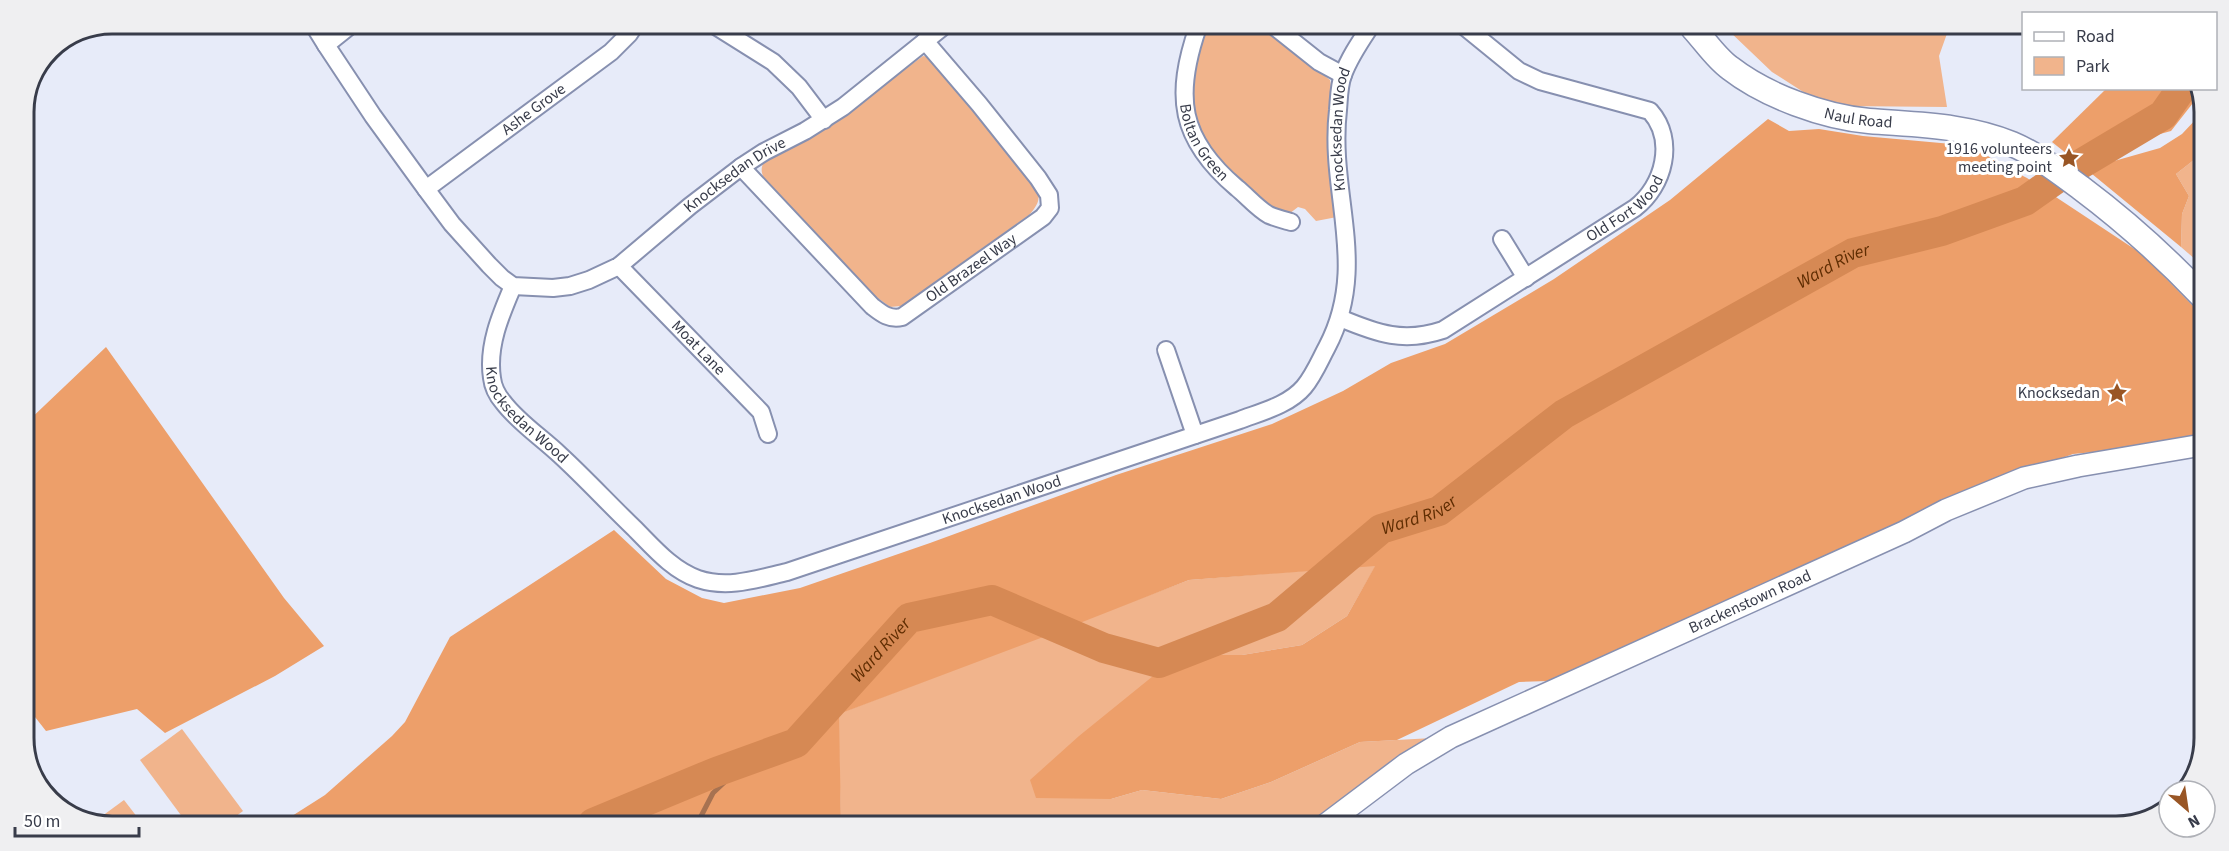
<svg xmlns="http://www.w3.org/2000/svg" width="2229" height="851" viewBox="0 0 2229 851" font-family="'Source Sans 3',sans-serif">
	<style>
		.green { fill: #f1b48c }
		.forest { fill: #ed9f6a }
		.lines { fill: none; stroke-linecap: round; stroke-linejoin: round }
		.stream { stroke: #a77251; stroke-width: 5 }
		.river { stroke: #d68954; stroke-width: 30 }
		.minor-casing { stroke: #8790b0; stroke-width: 20 }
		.tertiary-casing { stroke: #8790b0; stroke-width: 24 }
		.secondary-casing { stroke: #8790b0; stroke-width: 27 }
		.minor { stroke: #fff; stroke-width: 16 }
		.tertiary { stroke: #fff; stroke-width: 21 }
		.secondary { stroke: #fff; stroke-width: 24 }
		.labels { text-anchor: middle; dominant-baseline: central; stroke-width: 6; stroke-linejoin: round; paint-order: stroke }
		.street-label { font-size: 16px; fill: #383c4a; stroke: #fff }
		.poi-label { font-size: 16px; fill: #383c4a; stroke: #fff; text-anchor: end }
		.water-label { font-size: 18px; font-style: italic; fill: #5f2d02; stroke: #fff }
		.rim { fill: none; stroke: #383c4a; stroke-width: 3 }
	</style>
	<rect width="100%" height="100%" fill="#e7ebf9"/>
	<g class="green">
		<path d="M1207,27H1263L1330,80C1333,95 1328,107 1328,122C1329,154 1334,186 1337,217L1316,221L1305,209L1298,207L1285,217L1251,192L1213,153L1201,129L1194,109L1190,85L1200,44Z"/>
		<polygon points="1730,28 1949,28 1939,56 1947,107 1843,106 1808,95 1772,72 1728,30"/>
		<path d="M923,56L930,57L1035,182C1041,197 1040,203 1029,215L916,297L901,306L890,307L871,293L768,185C761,174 759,169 766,158L844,114Z"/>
		<polygon points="2204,152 2203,266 2181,247 2182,214 2189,196 2176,174"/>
		<polygon points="1376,565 1347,616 1302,645 1242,655 1179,655 1111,799 1142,790 1221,799 1271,782 1360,742 1451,737 1327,825 841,824 838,714 1189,580"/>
		<polygon points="182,729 243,811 227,823 186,822 140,760"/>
		<polygon points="124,800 141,822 94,822"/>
	</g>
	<g class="forest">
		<polygon points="2106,89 2198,89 2200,94 2171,131 2072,158 2052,142"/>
		<polygon points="2198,117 2205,121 2204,152 2176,174 2189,196 2182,214 2181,247 2086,169 2160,148 2182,134"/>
		<polygon points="1768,119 1789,131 1819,129 1863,136 1974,146 1999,164 2027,178 2142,254 2203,316 2202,436 2135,448 2073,454 2021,473 1549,681 1519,682 1397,740 1360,742 1271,782 1221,799 1142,790 1111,799 1036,798 1030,780 1079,736 1179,655 1242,655 1302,645 1347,616 1375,566 1189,580 1062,630 839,714 841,824 281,823 325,795 392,736 405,722 450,637 614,530 666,579 702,598 724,603 800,588 930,543 1116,475 1272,424 1343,391 1391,363 1445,344 1554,279 1670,200"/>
		<polygon points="106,347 284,598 324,646 275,676 165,733 137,709 46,731 24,703 24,425"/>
	</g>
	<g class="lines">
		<polyline class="stream" points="697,824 713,793 748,760"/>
		<path class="river" id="s1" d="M593,823L716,772L796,743L909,618L992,600L1104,648L1159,663L1277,617L1381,529L1439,511L1564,414L1853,253L1942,231L2025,201L2059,177L2163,115L2182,88"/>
		<defs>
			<g id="minor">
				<polyline points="313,24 326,45"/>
				<path id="s2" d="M351,25L326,45L373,116L426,189L452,224L489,265L502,278L513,286L553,288L570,286L589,280L619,266L690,206L741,167L764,152L805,131L843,107L944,26"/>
				<polyline points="714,25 773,62 799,87 824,120"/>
				<path id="s3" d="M1198,27C1174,96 1179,139 1237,188C1247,196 1258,209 1269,215C1276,218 1284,220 1291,222"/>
				<polyline points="1275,27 1319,62 1343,75"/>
				<path id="s4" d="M741,167L872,306C881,313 889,320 902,317L1043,217L1050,208L1049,195L1038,178L979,104L925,41"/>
				<path id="s5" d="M426,189L611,52L629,34L635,25"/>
				<polyline points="1502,239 1526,278"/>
				<path id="s6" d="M619,266L761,412L768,434"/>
				<path id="s7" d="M513,286C501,314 487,346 492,378C493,387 497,395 503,402C518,422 541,437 560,455C585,478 609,504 634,528C653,547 672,570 698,579C728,589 757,579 787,572L1240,420C1261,412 1289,405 1304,387C1314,375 1320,360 1327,347C1370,265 1328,194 1338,110C1339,99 1339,85 1343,75C1349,58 1360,42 1370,27"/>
				<path id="s8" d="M1340,318C1378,334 1404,343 1443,330L1635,208C1664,186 1676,140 1650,111L1540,81L1519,71L1465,27"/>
				<polyline points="1166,350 1195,435"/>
			</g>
			<g id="tertiary">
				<path id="s9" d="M1325,825L1406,764L1451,737L1904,532L1946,510L2024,478L2078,466L2202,445"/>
			</g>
			<g id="secondary">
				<path id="s10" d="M1693,28C1705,41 1716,58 1730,68C1766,96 1824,117 1869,121C1918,125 1966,125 2012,144C2038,155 2059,172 2081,188C2125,221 2165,257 2203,297"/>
			</g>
		</defs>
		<use href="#minor" class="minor-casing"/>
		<use href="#tertiary" class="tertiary-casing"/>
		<use href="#secondary" class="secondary-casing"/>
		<use href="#minor" class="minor"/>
		<use href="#tertiary" class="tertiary"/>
		<use href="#secondary" class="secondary"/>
	</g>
	<defs>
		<symbol id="sight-bare" viewBox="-9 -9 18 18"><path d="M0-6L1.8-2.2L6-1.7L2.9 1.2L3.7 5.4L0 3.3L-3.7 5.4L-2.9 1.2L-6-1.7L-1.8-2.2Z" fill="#995625" stroke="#fff" stroke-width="2.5" paint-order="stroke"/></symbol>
	</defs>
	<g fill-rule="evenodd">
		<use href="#sight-bare" x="2054" y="143" width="30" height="30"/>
		<use href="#sight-bare" x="2102" y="378" width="30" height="30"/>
	</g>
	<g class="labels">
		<g class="street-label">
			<text stroke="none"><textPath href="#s5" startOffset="134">Ashe Grove</textPath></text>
			<text stroke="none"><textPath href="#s10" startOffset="194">Naul Road</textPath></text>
			<text stroke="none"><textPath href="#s7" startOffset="1296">Knocksedan Wood</textPath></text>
			<text stroke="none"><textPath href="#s3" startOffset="122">Boltan Green</textPath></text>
			<text stroke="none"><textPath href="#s2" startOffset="596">Knocksedan Drive</textPath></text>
			<text stroke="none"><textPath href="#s8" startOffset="326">Old Fort Wood</textPath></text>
			<text stroke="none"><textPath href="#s4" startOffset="309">Old Brazeel Way</textPath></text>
			<text stroke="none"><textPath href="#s6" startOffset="114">Moat Lane</textPath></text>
			<text stroke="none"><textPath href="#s7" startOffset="146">Knocksedan Wood</textPath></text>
			<text stroke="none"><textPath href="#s7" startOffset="704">Knocksedan Wood</textPath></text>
			<text stroke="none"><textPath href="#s9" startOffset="482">Brackenstown Road</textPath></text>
		</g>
		<g class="poi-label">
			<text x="2052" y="149">1916 volunteers<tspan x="2052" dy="18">meeting point</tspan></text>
			<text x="2100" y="393">Knocksedan</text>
		</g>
		<g class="water-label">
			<text stroke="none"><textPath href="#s1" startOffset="1440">Ward River</textPath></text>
			<text stroke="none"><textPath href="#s1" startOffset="954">Ward River</textPath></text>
			<text stroke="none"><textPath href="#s1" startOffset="344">Ward River</textPath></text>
		</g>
	</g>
	<path d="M0 0H2229V851H0ZM112 34H2116A78 78 0 0 1 2194 112V738A78 78 0 0 1 2116 816H112A78 78 0 0 1 34 738V112A78 78 0 0 1 112 34Z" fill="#efeff1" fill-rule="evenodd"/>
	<path class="rim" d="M112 34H2116A78 78 0 0 1 2194 112V738A78 78 0 0 1 2116 816H112A78 78 0 0 1 34 738V112A78 78 0 0 1 112 34Z"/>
	<rect x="2022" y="12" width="195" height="78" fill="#ffffff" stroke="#afb1b7" stroke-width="1.5"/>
	<rect x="2034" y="32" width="30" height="9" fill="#ffffff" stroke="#afb1b7" stroke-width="1.5"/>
	<text x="2076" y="42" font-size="18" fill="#383c4a">Road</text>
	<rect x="2034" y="57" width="30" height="18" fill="#f1b48c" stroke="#afb1b7" stroke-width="1.5"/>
	<text x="2076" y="72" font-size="18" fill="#383c4a">Park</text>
	<g transform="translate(2187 809) rotate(151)"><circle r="28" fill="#ffffff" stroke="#afb1b7" stroke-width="1.5"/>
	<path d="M0-4.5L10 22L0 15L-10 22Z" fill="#995625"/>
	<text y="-9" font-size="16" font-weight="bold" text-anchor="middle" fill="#383c4a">N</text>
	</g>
	<path d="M15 827v9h124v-9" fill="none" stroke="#383c4a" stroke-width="3"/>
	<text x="24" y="827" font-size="18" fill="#383c4a" stroke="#ffffff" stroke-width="4.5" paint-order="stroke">50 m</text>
</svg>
